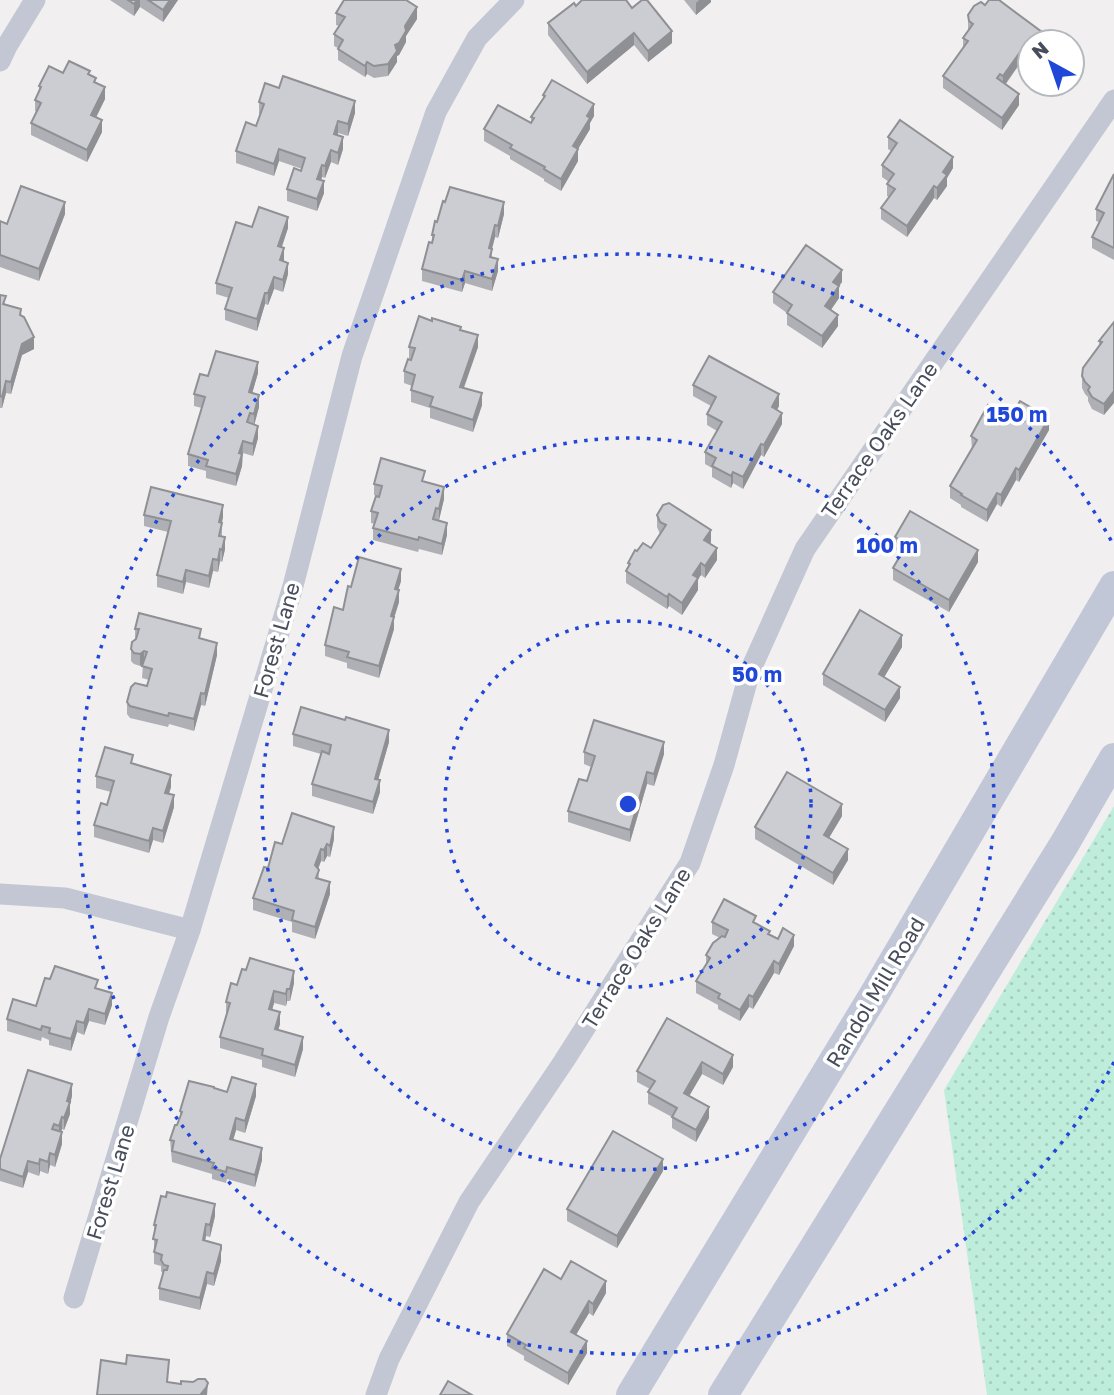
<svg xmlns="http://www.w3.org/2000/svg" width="1114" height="1395" viewBox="0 0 1114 1395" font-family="'Golos Text',sans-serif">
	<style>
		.grass { fill: url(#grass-dots) }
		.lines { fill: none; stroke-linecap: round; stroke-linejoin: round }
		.minor { stroke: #c3c7d3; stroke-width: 21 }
		.secondary { stroke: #c2c7d7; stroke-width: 30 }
		.wall { fill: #afb0b5 }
		.shaded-wall { fill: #8f9094 }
		.building { fill: #cccdd3; stroke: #8f9094; stroke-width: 2 }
		.ring { fill: none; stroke: #2147d9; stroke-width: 3.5; stroke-dasharray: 3.5 7 }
		.labels { text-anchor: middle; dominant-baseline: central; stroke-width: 7; stroke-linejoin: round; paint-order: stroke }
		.street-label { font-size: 21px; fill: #474d5b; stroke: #fff }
		.centre { fill: #2147d9; stroke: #fff; stroke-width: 3.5 }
		.ring-label { font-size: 21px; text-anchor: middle; font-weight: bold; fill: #2147d9; stroke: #fff; stroke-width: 7; stroke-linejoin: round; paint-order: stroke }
	</style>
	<defs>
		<pattern id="grass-dots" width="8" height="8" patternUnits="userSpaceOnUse" patternTransform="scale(1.75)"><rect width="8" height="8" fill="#bfeddb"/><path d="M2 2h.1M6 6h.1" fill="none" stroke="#a6cdbe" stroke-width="1.8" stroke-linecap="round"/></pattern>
	</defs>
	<rect width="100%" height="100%" fill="#f1efef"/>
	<polygon class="grass" points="1114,806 1114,1395 987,1395 944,1090"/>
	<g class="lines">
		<g class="minor">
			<polyline points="0,61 7,46 35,0"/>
			<polyline points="0,894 65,898 190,930"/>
			<polyline points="74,1298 159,1017 190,930 293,586 352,356 436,112 477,38 514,0"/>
			<polyline points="376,1395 389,1359 469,1202 564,1061 690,863 724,765 750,671 805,549 1114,100"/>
		</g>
		<g class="secondary">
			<polyline points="631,1395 875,993 1114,586"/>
			<polyline points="723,1395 1065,843 1114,758"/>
		</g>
	</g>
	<g class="wall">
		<polygon points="110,0 178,0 163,22 140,7 134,16"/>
		<polygon points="684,0 711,0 711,2 696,15"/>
		<polygon points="576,6 632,8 672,43 648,62 634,45 587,84 548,35 548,23"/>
		<polygon points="336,13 417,19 406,36 406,42 399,55 397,56 397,62 388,76 374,78 367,74 365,77 338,60 338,48 334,46 334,34 339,26 336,25"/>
		<polygon points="968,15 1042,42 1030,42 1030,60 1028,63 1023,59 1006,84 1019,105 1002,130 943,88 943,76 963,48 963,38 968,30"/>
		<polygon points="63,73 90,75 105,99 96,118 102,132 87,162 31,135 31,123 37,112 35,111 35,100 39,91 39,86"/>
		<polygon points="543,95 594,116 590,123 590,129 578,149 578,161 561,191 544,181 544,179 510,159 510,156 484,141 484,129 531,123 531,117 543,99"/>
		<polygon points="259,102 355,113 348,136 338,133 337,135 343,149 338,165 331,162 325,178 322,177 321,180 324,193 317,211 287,201 287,189 302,169 279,161 274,176 236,163 236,151 256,126 260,114 259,114"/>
		<polygon points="888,137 953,168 947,178 947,186 937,200 934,198 907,237 881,219 881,208 889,197 887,196 887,184 889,182 882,177 882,165 891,151 888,149"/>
		<polygon points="1114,174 1114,260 1092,248 1092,237 1099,222 1096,221 1096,209"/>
		<polygon points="65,214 39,281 0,267 0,221 7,224"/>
		<polygon points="504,214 498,238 495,237 492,249 492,258 498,271 492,291 465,283 462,292 422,281 422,269 432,243 432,235 437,222"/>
		<polygon points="252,227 288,228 282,247 284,261 288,274 283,292 274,289 268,305 265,304 257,331 225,320 225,309 229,298 216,294 216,283"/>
		<polygon points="842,282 839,286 839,298 831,310 838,326 822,348 787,325 787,313 773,303 773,292"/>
		<polygon points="0,295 6,305 21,316 34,349 22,355 11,394 6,393 2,408 0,408"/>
		<polygon points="1114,322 1104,415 1092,409 1088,401 1088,397 1085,394 1082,388 1082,376 1099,347 1099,341"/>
		<polygon points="461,330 478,347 464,388 482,405 473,432 430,418 430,408 411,402 411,390 412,386 404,383 404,371 411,359 409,358 409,347"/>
		<polygon points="258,373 252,393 259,407 254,424 258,438 253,456 243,453 242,466 236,486 206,478 206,471 188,466 188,454 202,408 194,406 194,394 208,376"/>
		<polygon points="693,385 779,406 777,410 782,424 764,457 761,455 743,489 733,483 731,488 712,477 712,468 705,464 705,452 717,431 707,425 707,414 711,406 693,396"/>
		<polygon points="1010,418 1049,430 1019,482 1016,480 1001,507 997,504 987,522 961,507 961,505 950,498 950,486 972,449 971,436"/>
		<polygon points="425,482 444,499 439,520 436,520 447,535 442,555 419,549 418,552 373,540 373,528 375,524 371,523 371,511 379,497 374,495 374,484"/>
		<polygon points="144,515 223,517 222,523 222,536 225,549 222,562 220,561 218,572 213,571 209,588 186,582 183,594 157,587 157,575 168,532 144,526"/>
		<polygon points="657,515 711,542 710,543 717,560 705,578 701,575 698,579 698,590 682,615 669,606 667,609 626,583 626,571 628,568 628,563 637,551 651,548 660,534 657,527"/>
		<polygon points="895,537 978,562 949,612 893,580 893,568 902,552 895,549"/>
		<polygon points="401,581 398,590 399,602 394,618 394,629 379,678 347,668 347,663 325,656 325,645 343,610 351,587"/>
		<polygon points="135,629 201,638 217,655 205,706 201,705 194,731 169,724 168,727 130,718 127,714 127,702 147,686 149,680 142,678 143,664 140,666 134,664 131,661 131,649 135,639"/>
		<polygon points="902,647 884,677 900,698 885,722 823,685 823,674"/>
		<polygon points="293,734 389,742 378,780 380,792 373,814 312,796 312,784 321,754 293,746"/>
		<polygon points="584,752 664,754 654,786 647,784 630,842 568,822 568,811 587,781 591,767 584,764"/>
		<polygon points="133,763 171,787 169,794 174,807 163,843 153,840 149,853 94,837 94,825 107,805 111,792 96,788 96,776"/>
		<polygon points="842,816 829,838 848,860 833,885 755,839 755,827"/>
		<polygon points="334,839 330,857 327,856 324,862 321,861 318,869 319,878 330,894 315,939 292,932 292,922 253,910 253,898 282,844"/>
		<polygon points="712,922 756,923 770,934 794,946 779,975 774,973 753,1009 749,1007 740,1021 718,1009 718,1005 696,993 696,981 706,965 706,955 720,938 712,934"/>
		<polygon points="294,983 290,1001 287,1001 286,1006 274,1003 272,1010 280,1024 278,1030 303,1049 295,1077 262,1067 262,1060 220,1048 220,1037 227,1014 226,1014 226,1002"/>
		<polygon points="98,988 112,1005 105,1025 89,1021 84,1035 77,1032 71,1051 49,1045 49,1040 42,1037 41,1041 7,1031 7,1019 36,1006"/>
		<polygon points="667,1018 733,1067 723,1085 702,1074 689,1096 709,1118 696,1142 672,1128 672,1117 648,1104 648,1092 650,1089 637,1082 637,1071"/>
		<polygon points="214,1088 227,1092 256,1096 245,1133 236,1130 233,1140 262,1160 255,1187 227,1179 226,1183 212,1179 212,1174 172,1162 170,1140 177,1125 180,1118 180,1111"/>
		<polygon points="72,1096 70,1104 70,1114 64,1130 62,1129 61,1132 62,1144 55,1167 50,1165 48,1174 40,1171 39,1176 28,1172 23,1188 0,1181 0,1159"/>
		<polygon points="663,1171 617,1248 567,1221 567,1209"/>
		<polygon points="215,1216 210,1237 206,1236 205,1240 221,1257 221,1261 214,1286 207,1284 200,1310 159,1300 159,1288 163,1274 161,1271 161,1266 154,1264 154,1225"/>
		<polygon points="561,1279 606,1293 593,1316 589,1313 576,1335 587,1353 568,1385 524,1360 524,1356 507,1346 507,1334"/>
	</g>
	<g class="shaded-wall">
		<polygon points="137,0 140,0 140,7 134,16 134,4"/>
		<polygon points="170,0 178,0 163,22 163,10"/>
		<polygon points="699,0 711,0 711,2 696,15 696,3"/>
		<polygon points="417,7 417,19 406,36 406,42 399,55 397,56 397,62 388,76 388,64 395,45 405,26"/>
		<polygon points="672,31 672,43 648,62 648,51"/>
		<polygon points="1042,32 1042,42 1035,42"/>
		<polygon points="634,33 634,45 587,84 587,72"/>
		<polygon points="1023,48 1023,59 1003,87 1003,76"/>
		<polygon points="1030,48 1030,60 1028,63 1028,51"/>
		<polygon points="367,62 367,74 365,77 365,66"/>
		<polygon points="105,87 105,99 91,127 91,115"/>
		<polygon points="1019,94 1019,105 1002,130 1002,118"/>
		<polygon points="355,101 355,113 348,136 348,124"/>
		<polygon points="594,104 594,116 590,123 590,129 578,149 578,161 561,191 561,179 573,146"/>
		<polygon points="102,120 102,132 87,162 87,150"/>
		<polygon points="338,121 338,133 334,145 334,134"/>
		<polygon points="343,137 343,149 338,165 338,153"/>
		<polygon points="279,149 279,161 274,176 274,164"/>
		<polygon points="331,150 331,162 325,178 325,166"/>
		<polygon points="953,157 953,168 947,178 947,186 937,200 937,188 943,172"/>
		<polygon points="322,165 322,177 317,191 317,179"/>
		<polygon points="324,181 324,193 317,211 317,199"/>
		<polygon points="934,186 934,198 907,237 907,226"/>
		<polygon points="65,202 65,214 39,281 39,269"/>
		<polygon points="504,202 504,214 498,238 498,226"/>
		<polygon points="288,217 288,228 278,257 278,246"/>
		<polygon points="495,225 495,237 489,260 489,248"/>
		<polygon points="284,248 284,260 280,272 280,260"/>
		<polygon points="498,259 498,271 492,291 492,279"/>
		<polygon points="288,263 288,274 283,292 283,280"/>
		<polygon points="842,270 842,282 833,294 833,282"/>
		<polygon points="465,271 465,283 462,292 462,280"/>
		<polygon points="274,277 274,289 268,305 268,293"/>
		<polygon points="839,286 839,298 825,318 825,306"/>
		<polygon points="265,293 265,304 257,331 257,319"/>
		<polygon points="838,315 838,326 822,348 822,336"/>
		<polygon points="478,335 478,347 460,398 460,387"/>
		<polygon points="34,337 34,349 22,355 11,394 11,382 22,344"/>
		<polygon points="258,362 258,373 249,404 249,392"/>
		<polygon points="6,381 6,393 2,408 2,397"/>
		<polygon points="1114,391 1114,403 1104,415 1104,404"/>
		<polygon points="482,393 482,405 473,432 473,420"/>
		<polygon points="779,394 779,406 772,419 772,407"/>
		<polygon points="259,395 259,407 254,426 254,414"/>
		<polygon points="782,413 782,424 764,457 764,445"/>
		<polygon points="1049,418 1049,430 1019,482 1019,470"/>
		<polygon points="258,426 258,438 253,456 253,444"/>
		<polygon points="243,441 242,466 236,486 236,474 239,453"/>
		<polygon points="761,444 761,455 743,489 743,477"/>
		<polygon points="1016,468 1016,480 1001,507 1001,495"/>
		<polygon points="733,472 733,483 731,488 731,476"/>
		<polygon points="444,487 444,499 439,520 439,509"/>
		<polygon points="997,493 997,504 987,522 987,510"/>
		<polygon points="223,505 223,517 219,534 219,522"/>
		<polygon points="447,523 447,535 442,555 442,544"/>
		<polygon points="711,530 711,542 704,552 704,540"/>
		<polygon points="225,537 225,549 222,562 222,550"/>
		<polygon points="717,548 717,560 705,578 705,566"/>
		<polygon points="220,549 220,561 218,572 218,560"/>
		<polygon points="978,550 978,562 949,612 949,600"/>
		<polygon points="213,559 213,571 209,588 209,576"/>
		<polygon points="701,563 701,575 698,579 698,590 682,615 682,603 693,575"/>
		<polygon points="401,569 401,581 395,600 395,589"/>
		<polygon points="186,570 186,582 183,594 183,582"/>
		<polygon points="399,590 399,602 394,618 394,629 379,678 379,666 391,616"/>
		<polygon points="669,594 669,606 667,609 667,597"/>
		<polygon points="902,635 902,647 879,686 879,674"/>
		<polygon points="217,643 217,655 205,706 205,694"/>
		<polygon points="144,651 144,663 140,666 140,654"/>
		<polygon points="900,687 900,698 885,722 885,710"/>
		<polygon points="201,693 201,705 194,731 194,719"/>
		<polygon points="389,730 389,742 375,791 375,779"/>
		<polygon points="664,742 664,754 654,786 654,774"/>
		<polygon points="647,772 647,784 630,842 630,830"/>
		<polygon points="171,775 171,787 165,805 165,793"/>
		<polygon points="380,780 380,792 373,814 373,802"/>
		<polygon points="174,795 174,807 163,843 163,831"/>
		<polygon points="842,804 842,816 824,846 824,835"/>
		<polygon points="334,827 334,839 330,857 330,846"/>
		<polygon points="153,828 153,840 149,853 149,841"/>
		<polygon points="327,844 327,856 324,862 324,850"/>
		<polygon points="321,849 321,861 315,877 315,865"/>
		<polygon points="848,849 848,860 833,885 833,873"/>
		<polygon points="330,882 330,894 315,939 315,927"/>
		<polygon points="794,935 794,946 779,975 779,964"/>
		<polygon points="774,961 774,973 753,1009 753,997"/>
		<polygon points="294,971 294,983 290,1001 290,989"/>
		<polygon points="287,989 287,1001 286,1006 286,994"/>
		<polygon points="274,991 274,1003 269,1021 269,1009"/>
		<polygon points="112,993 112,1005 105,1025 105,1014"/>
		<polygon points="749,995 749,1007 740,1021 740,1010"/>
		<polygon points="89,1009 89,1021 84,1035 84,1023"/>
		<polygon points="280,1012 280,1024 275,1041 275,1029"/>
		<polygon points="77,1021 77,1032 71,1051 71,1039"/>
		<polygon points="303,1037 303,1049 295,1077 295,1065"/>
		<polygon points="733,1055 733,1067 723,1085 723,1074"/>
		<polygon points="702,1062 702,1074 684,1105 684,1093"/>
		<polygon points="72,1084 72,1096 70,1104 70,1114 64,1130 64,1118 67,1101"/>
		<polygon points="256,1084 256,1096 245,1133 245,1121"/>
		<polygon points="709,1107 709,1118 696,1142 696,1130"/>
		<polygon points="62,1117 62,1129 59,1137 59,1126"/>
		<polygon points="236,1118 236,1130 230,1151 230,1139"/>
		<polygon points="62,1132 62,1144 55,1167 55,1155"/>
		<polygon points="262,1148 262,1160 255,1187 255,1175"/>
		<polygon points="50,1153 50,1165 48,1174 48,1162"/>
		<polygon points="40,1159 40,1171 39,1176 39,1164"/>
		<polygon points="663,1159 663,1171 617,1248 617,1236"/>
		<polygon points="28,1161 28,1172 23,1188 23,1177"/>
		<polygon points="215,1204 215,1216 210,1237 210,1225"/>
		<polygon points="206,1224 206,1236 203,1251 203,1240"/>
		<polygon points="221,1245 221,1261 214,1286 214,1274"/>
		<polygon points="207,1272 207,1284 200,1310 200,1298"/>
		<polygon points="606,1281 606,1293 593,1316 593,1304"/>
		<polygon points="589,1301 589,1313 571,1343 571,1332"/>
		<polygon points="587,1341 587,1353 568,1385 568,1373"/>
		<polygon points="208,1383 207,1395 201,1395"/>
	</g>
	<g class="building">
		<polygon points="128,0 137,0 134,4"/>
		<polygon points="148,0 170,0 163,10"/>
		<polygon points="344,0 406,0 417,7 405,26 406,31 399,43 395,45 397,51 388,64 374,66 367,62 365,66 338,49 343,40 334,34 345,17 336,13"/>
		<polygon points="582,0 626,0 632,8 642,0 647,0 672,31 648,51 634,33 587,72 548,23 574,3 576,6"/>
		<polygon points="989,0 999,0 1042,32 1035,42 1030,42 1030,48 1028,51 1023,48 1003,76 1000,74 997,78 1019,94 1002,118 943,76 968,41 963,38 973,24 969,21 968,15 974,6 981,2 985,5"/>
		<polygon points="69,61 90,71 88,74 96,78 94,82 105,87 91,115 102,120 87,150 31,123 41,103 35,100 41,87 39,86 49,66 63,73"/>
		<polygon points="283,76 355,101 348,124 338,121 334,134 343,137 338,153 331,150 325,166 322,165 317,179 324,181 317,199 287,189 294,168 301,171 305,158 279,149 274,164 236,151 246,122 256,126 264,104 259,102 265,83 279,88"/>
		<polygon points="552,80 594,104 587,116 590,118 573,146 578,149 561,179 544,169 545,167 510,148 512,145 484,129 498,105 531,123 534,118 531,117 545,96 543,95"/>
		<polygon points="900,120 953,157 943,172 947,175 937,188 934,186 907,226 881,208 895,189 887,184 894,174 882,165 897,143 888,137"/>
		<polygon points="1114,174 1114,248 1092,237 1104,213 1096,209"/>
		<polygon points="21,186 65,202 39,269 0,255 0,221 7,224"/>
		<polygon points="450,187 504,202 498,226 495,225 489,248 492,249 490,257 498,259 492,279 465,271 462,280 422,269 429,242 432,243 434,235 432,235 435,221 437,222 443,201 445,202"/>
		<polygon points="259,207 288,217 278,246 284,248 280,260 288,263 283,280 274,277 268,293 265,293 257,319 225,309 232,288 216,283 236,222 252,227"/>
		<polygon points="806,245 842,270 833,282 839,286 825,306 838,315 822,336 787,313 792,305 773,292"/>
		<polygon points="0,295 6,296 3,304 21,309 20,315 24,317 34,337 22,344 11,382 6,381 2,397 0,396"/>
		<polygon points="419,316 432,321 432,318 461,327 460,330 478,335 460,387 482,393 473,420 430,406 433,397 411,390 415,375 404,371 408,359 411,360 415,348 409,347"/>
		<polygon points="1114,322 1114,391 1104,404 1092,397 1088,390 1090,387 1085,382 1082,376 1083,368 1102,342 1099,341"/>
		<polygon points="216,351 258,362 249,392 259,395 254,414 250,413 247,422 258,426 253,444 243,441 239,453 242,454 236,474 206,466 208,460 188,454 205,397 194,394 200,374 208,376"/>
		<polygon points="709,356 779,394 772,407 782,413 764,445 761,444 743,477 733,472 731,476 712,466 716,458 705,452 722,422 707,414 716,397 693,385"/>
		<polygon points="1020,401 1049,418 1019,470 1016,468 1001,495 997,493 987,510 961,495 962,494 950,486 977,440 971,436 988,405 1010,418"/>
		<polygon points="381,458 425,471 422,481 444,487 439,509 436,508 433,519 447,523 442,544 419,537 418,540 373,528 378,513 371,511 376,496 379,497 382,486 374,484"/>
		<polygon points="151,487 223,505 219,522 222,523 219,536 225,537 222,550 220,549 218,560 213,559 209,576 186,570 183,582 157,575 171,521 144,515"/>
		<polygon points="669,503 711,530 704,540 717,548 705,566 701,563 693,575 698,578 682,603 669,594 667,597 626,571 630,564 628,563 635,550 637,551 643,543 651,548 666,525 660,522 657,515 663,505"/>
		<polygon points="910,511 978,550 949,600 893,568 907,544 895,537"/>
		<polygon points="359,557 401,569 395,589 399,590 391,616 394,617 379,666 347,657 349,652 325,645 334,607 343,610 348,586 351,587"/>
		<polygon points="860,610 902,635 879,674 900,687 885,710 823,674"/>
		<polygon points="139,613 201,629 199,638 217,643 205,694 201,693 194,719 169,713 168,716 130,706 127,702 131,687 135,683 147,686 152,669 142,666 147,652 144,651 140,654 134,653 131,649 132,642 136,639 139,629 135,629"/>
		<polygon points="301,707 345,720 346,717 389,730 375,779 380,780 373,802 312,784 322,751 329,754 331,745 293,734"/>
		<polygon points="594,720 664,742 654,774 647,772 630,830 568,811 579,779 587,781 595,756 584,752"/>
		<polygon points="105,747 133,755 131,763 171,775 165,793 174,795 163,831 153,828 149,841 94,825 101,803 107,805 114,781 96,776"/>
		<polygon points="787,772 842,804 824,835 848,849 833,873 755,827"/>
		<polygon points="292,813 334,827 330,846 327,844 324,850 321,849 315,865 319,870 316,878 330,882 315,927 292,920 294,911 253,898 264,867 268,868 275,842 282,844"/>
		<polygon points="724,899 756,916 753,922 770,931 768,934 778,939 783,928 794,935 779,964 774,961 753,997 749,995 740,1010 718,998 720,994 696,981 710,958 706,955 713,943 722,936 725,937 728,930 712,922"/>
		<polygon points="250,958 294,971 290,989 287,989 286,994 274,991 269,1009 280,1012 275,1029 303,1037 295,1065 262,1055 263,1049 220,1037 230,1003 226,1002 231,983 237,985 242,969 246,970"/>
		<polygon points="55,966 98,980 95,988 112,993 105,1014 89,1009 84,1023 77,1021 71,1039 49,1033 50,1028 42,1026 41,1030 7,1019 13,999 36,1006 45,978 50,979"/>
		<polygon points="667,1018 733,1055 723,1074 702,1062 684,1093 709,1107 696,1130 672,1117 677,1108 648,1092 655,1081 637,1071"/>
		<polygon points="28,1070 72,1084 67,1101 70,1102 64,1118 62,1117 59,1126 54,1124 52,1129 62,1132 55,1155 50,1153 48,1162 40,1159 39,1164 28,1161 23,1177 0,1169 0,1159"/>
		<polygon points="232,1077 256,1084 245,1121 236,1118 230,1139 262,1148 255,1175 227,1167 226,1172 212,1168 214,1163 172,1151 174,1141 170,1140 175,1125 177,1125 182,1112 180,1111 189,1081 214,1087 214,1088 227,1092"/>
		<polygon points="613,1131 663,1159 617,1236 567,1209"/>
		<polygon points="167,1192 215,1204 210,1225 206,1224 203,1240 221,1245 221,1249 214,1274 207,1272 200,1298 159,1288 164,1270 167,1270 168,1266 164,1265 161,1260 162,1255 154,1252 157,1240 153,1239 156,1225 154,1225 161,1196 166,1197"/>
		<polygon points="571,1261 606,1281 593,1304 589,1301 571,1332 587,1341 568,1373 524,1348 526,1345 507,1334 544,1269 561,1279"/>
		<polygon points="127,1355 169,1360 167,1382 181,1384 181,1381 193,1382 198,1379 205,1379 208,1383 206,1388 201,1394 205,1395 97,1395 101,1360 126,1364"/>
		<polygon points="448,1381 472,1395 440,1395"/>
	</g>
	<g class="ring">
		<circle cx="628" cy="804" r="183"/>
		<circle cx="628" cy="804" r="366"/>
		<path d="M1114 1062A550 550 0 1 1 1114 546"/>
	</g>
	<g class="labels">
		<g class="street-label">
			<text transform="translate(879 440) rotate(-55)">Terrace Oaks Lane</text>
			<text transform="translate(276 640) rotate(-74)">Forest Lane</text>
			<text transform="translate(636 948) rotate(-58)">Terrace Oaks Lane</text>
			<text transform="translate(875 992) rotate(-59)">Randol Mill Road</text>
			<text transform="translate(110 1182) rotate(-73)">Forest Lane</text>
		</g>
	</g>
	<circle cx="628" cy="804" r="10" class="centre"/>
	<g class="ring-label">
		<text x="1017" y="422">150 m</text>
		<text x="887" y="553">100 m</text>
		<text x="757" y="682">50 m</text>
	</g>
	<g transform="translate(1051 63) rotate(320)"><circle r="33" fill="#ffffff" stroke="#b5b8bd" stroke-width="2"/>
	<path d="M0-5L12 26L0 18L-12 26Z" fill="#2147d9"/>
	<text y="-10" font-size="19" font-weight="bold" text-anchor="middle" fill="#474d5b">N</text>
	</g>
</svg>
